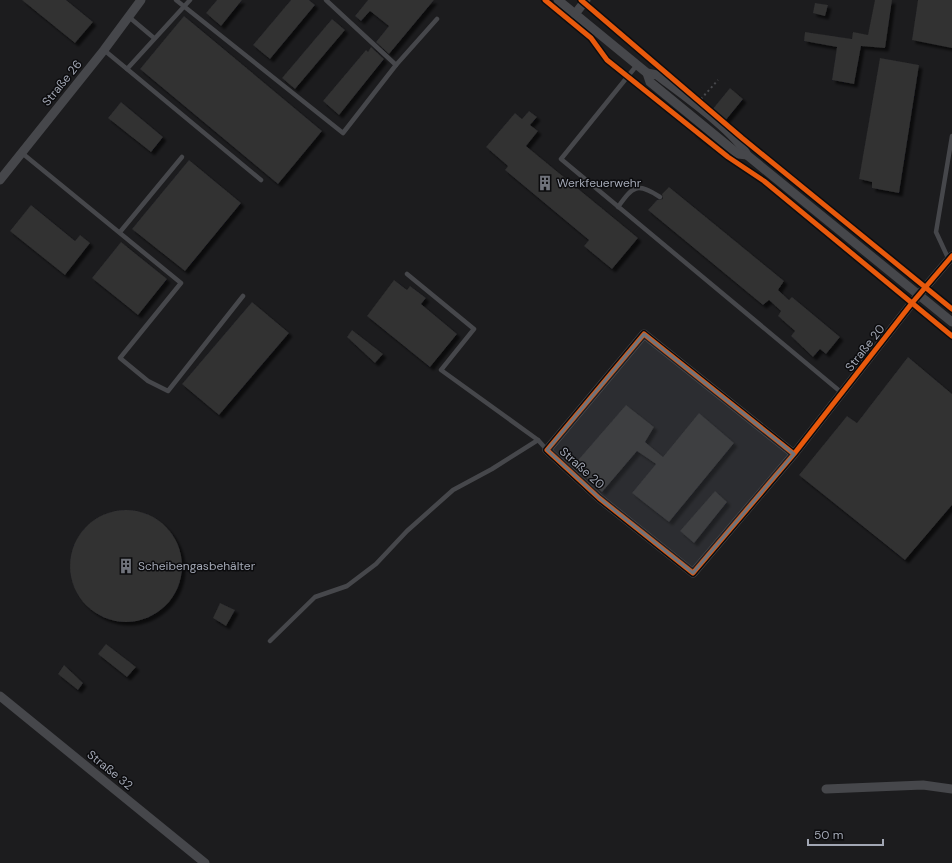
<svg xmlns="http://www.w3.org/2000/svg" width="952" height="863" viewBox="0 0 952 863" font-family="'DM Sans',sans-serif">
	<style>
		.built { fill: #1c1c1e }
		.building { fill: #303031; filter: url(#shadow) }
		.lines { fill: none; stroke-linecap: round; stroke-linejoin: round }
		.path { stroke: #48494d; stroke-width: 2; stroke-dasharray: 2 3; stroke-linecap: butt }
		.lane { stroke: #46474b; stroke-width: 4.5 }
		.street { stroke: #46474b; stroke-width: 9 }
		.cycleway-casing { stroke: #0c0c0e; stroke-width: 8 }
		.cycleway { stroke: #e8590c; stroke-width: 5 }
		.marked { fill: #70737b; fill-opacity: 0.2; stroke: #70737b; stroke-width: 3; stroke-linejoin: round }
		.labels { text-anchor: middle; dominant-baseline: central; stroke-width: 3; stroke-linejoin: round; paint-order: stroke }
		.street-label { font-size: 12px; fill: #a2a7b4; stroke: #0c0c0e }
		.poi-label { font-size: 12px; fill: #a2a7b4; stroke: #0c0c0e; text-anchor: start }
	</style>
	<defs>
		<filter id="shadow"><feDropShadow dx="3.5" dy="3.5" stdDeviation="1" flood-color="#0009"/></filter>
	</defs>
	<rect width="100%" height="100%" fill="#121212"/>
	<rect class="built" x="0" y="0" width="952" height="863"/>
	<g class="building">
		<polygon points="22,0 66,0 93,22 75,43"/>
		<polygon points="217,0 242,0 221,26 206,13"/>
		<polygon points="291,0 309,0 315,5 270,59 253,45"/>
		<polygon points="368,0 434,0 389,54 376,42 389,26 370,11 361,21 355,16"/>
		<polygon points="875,0 892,0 885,48 861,46 854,84 832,80 837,47 804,41 805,32 852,39 853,32 868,35"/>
		<polygon points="918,0 952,0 952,48 912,40"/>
		<polygon points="815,3 828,5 825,16 813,13"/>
		<polygon points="184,16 322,131 278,184 140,69"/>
		<polygon points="332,19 345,30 295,89 282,78"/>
		<polygon points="371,47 384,59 339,115 323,101 366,50 368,52"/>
		<polygon points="880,58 919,65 899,193 872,188 872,182 859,179"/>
		<polygon points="730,88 743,99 725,121 712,110"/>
		<polygon points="121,102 163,137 151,152 108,118"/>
		<polygon points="529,111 537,117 530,125 538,131 526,146 638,238 612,269 584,246 589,240 505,170 508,166 486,147 515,113 522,119"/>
		<polygon points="696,128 710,139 706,143 692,132"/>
		<polygon points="189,160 241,203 185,271 132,229"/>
		<polygon points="669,187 784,281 778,290 789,300 792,297 840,337 826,354 820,349 813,357 791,336 795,331 778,316 781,311 769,300 763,305 648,210 657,200 663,199 662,194"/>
		<polygon points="31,205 75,241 80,235 90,243 65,275 10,231"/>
		<polygon points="121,242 167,279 138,315 92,278"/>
		<polygon points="394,280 407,290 410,286 426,298 421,304 457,334 430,367 367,316"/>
		<polygon points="252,302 289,333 219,415 182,384"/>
		<polygon points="352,330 383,354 375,363 347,337"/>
		<polygon points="908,357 952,394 952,505 905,560 799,475 847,416 857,423"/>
		<polygon points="626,405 654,427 645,442 663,457 699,413 734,443 669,522 632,493 656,464 637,451 602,492 573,466"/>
		<polygon points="715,491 727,502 694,543 680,531"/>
		<circle cx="126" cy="566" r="56"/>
		<polygon points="220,603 235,610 226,626 213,618"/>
		<polygon points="106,644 136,667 127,677 98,654"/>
		<polygon points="64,665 83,683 78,690 58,674"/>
	</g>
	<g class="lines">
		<polyline class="path" points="701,99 718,80"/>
		<g class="lane">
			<polyline points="176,0 343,133 396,65 437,19"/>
			<polyline points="326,0 396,65"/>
			<polyline points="129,17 154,38"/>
			<polyline points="104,50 127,69 190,0"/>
			<polyline points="637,65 561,159 842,393"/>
			<polyline points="127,69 261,180"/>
			<polyline points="22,153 181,283 120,358 148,381 168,391 243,296"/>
			<path d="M618,207C633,186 637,182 660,197"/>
			<polyline points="120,232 182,157"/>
			<polyline points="949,260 936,232 952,136"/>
			<polyline points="407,274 474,329 441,370 538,440 547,450"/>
			<polyline points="270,641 315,597 347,586 376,564 407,531 453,490 492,469 538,440"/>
		</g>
		<g class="street">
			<path d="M558,0L647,73L657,75C679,92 736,132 747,155L952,322"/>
			<polyline points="575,14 586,0"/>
			<polyline points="647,73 650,82 738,154 747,155"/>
			<polyline points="0,180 104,50 141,0"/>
			<polyline points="794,454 644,334 547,450 599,498 693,573 794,454 912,303 952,256"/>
			<polyline points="0,696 205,863"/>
			<polyline points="826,789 923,785 952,789"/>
		</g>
		<defs>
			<g id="cycleway">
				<polyline points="545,0 591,38 607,60 728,157 764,181 952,336"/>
				<polyline points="581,0 742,138 952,309"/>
				<polyline points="794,454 644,334 547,450 599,498 693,573 794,454 912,303 952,256"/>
			</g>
		</defs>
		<use href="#cycleway" class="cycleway-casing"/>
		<use href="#cycleway" class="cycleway"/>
	</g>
	<path class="marked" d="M644,334L794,454L693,573L599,498L547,450Z"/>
	<defs>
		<symbol id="building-bare" viewBox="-9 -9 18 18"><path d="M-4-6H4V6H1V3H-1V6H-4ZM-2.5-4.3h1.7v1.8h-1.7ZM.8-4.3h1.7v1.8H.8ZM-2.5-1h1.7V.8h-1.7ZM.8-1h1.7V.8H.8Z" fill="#70737b" stroke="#0c0c0e" stroke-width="2.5" paint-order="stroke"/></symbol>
	</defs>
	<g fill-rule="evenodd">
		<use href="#building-bare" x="534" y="172" width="22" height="22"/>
		<use href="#building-bare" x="115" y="555" width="22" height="22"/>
	</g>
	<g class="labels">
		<g class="street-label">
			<text transform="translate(62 83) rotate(-51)">Straße 26</text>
			<text transform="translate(865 348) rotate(-52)">Straße 20</text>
			<text transform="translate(582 468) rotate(42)">Straße 20</text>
			<text transform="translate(110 770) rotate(39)">Straße 32</text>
		</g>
		<g class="poi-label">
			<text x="557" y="183">Werkfeuerwehr</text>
			<text x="138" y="566">Scheibengasbehälter</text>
		</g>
	</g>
	<path d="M808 839v6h75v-6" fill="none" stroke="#a2a7b4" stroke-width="2"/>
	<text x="814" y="839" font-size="12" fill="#a2a7b4" stroke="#0c0c0e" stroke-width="3" paint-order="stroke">50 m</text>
</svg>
